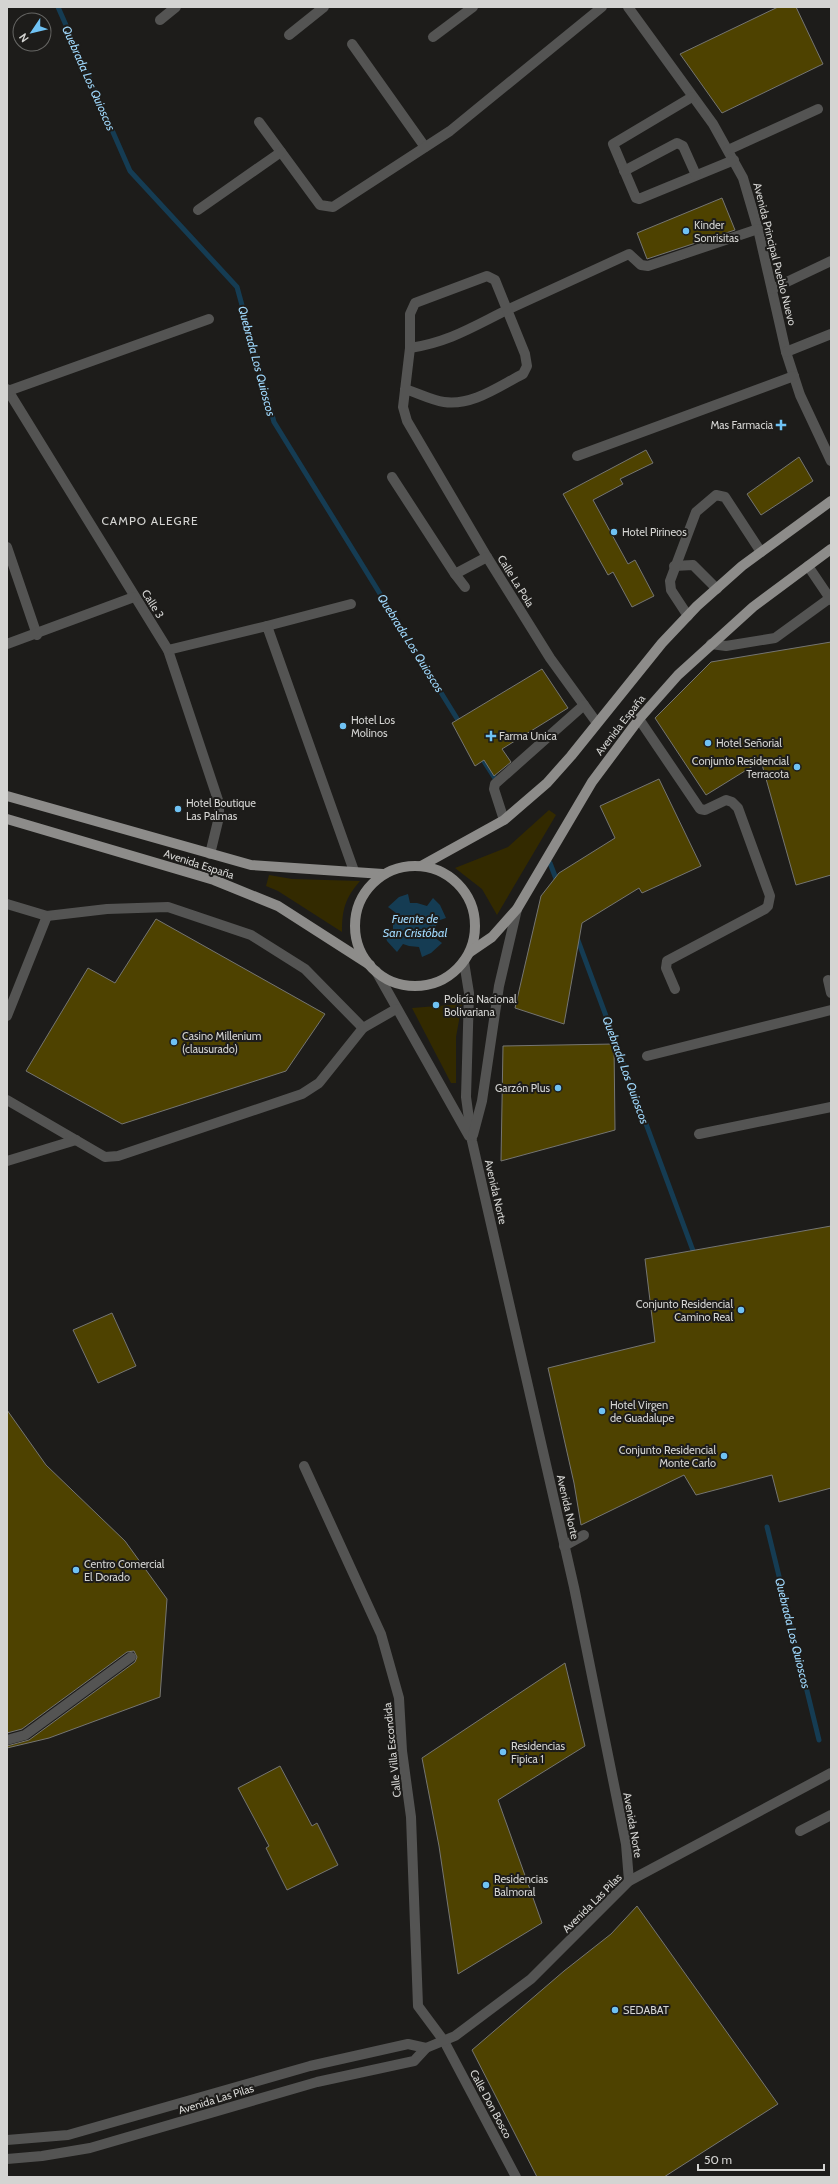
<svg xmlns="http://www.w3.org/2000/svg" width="838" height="2184" viewBox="0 0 838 2184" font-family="Cabin,sans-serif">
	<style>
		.green { fill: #332a00 }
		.water { fill: #153c53 }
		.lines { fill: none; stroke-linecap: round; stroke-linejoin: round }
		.stream { stroke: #153c53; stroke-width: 5 }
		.building { fill: #4e4200; stroke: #757572 }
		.minor { stroke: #545453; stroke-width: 10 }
		.major { stroke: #8d8c8a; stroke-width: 10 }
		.poi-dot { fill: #6fc2f4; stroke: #1d1c1a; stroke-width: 1.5 }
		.labels { text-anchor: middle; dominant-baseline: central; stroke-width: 4; stroke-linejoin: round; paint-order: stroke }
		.poi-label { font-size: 11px; fill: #d4d4d2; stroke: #1d1c1a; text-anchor: start }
		.street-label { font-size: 11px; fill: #d4d4d2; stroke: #1d1c1a }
		.water-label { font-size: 12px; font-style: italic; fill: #9ed6fa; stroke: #1d1c1a }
		.neighbourhood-label { font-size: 12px; letter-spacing: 1px; fill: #d4d4d2; stroke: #1d1c1a }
	</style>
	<rect width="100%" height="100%" fill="#1d1c1a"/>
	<g class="green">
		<polygon points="549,810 556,815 497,915 482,889 455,868 508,847"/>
		<path d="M269,875L292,879L360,881C345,898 342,910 342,932L278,891L266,886Z"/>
		<polygon points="462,1004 456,1037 456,1083 451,1083 412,1008"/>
	</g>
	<polygon class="water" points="408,894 410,903 417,903 427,906 433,898 440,905 446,918 437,921 434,937 442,943 431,953 422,957 419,947 409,946 403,944 397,952 387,941 384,932 393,929 393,923 396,913 388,907 399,897"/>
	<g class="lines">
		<g class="stream">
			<polyline points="58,7 130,171 237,287 274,422 461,725"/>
			<polyline points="480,755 496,780"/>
			<polyline points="550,863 558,884"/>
			<polyline points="576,935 695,1256"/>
			<polyline points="767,1527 819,1740"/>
		</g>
	</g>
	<g class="building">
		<polygon points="778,7 796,7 823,64 722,113 680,54"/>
		<polygon points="722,198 735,230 647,259 637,233"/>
		<polygon points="646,450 653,463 620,479 623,484 593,500 628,564 635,560 654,596 632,607 613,572 608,575 563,494"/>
		<polygon points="799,457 813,481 761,515 747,494"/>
		<polygon points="831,642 831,875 796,885 761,761 706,795 655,718 711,662"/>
		<polygon points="542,669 568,708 502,749 511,762 494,776 484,760 475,766 452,723"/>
		<polygon points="659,779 701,866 642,893 639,888 582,923 564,1024 515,1008 541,896 559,873 615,838 600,806"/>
		<polygon points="156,919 325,1014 286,1071 122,1124 26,1071 88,968 115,983"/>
		<polygon points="614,1044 615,1130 501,1161 503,1046"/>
		<polygon points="831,1226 831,1488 779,1502 772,1475 696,1495 684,1475 581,1525 574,1483 548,1368 655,1342 645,1259"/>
		<polygon points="112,1313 136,1366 98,1383 73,1330"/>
		<polygon points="7,1410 46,1465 125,1541 167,1599 160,1697 49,1738 7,1748 7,1746 29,1740 135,1662 137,1657 134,1651 127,1652 22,1729 7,1733"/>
		<polygon points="565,1663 585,1746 498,1800 542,1923 458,1974 439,1846 422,1758"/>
		<polygon points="280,1766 312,1826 317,1823 338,1865 287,1890 266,1848 269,1846 238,1788"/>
		<polygon points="637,1906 778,2104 664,2177 537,2177 472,2050 564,1971 611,1934"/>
	</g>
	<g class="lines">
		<g class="minor">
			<polyline points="628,7 713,124 743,178 758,229 786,352 800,395 831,461"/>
			<polyline points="160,20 176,7"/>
			<polyline points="289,35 324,7"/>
			<polyline points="433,37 473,7"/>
			<polyline points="352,44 425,147"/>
			<polyline points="692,97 613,144 636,198 639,199 734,160"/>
			<polyline points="259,122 320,205 333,207 450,131 602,7"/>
			<polyline points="728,150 818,109"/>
			<polyline points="624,171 677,143 683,146 696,175"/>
			<polyline points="198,210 281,152"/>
			<polyline points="772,289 831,261"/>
			<path d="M410,348C450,342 474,326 509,309C549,291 589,272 629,254L641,265L648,266L758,229"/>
			<polyline points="786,352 831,334"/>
			<polyline points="7,389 168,650 219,803 219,817 210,854"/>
			<path d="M405,389C418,393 431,400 444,402C473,406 499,386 523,374L527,366L525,354L495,280L487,276L415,303L410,314V348L403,407L407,421L487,557L550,658L597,723"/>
			<polyline points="8,391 209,319"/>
			<polyline points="577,456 794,376"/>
			<polyline points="392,477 455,574 487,557"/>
			<polyline points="7,547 37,635"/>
			<polyline points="674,566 693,565 717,589"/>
			<polyline points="808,566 831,600"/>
			<polyline points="455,574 465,587"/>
			<polyline points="688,616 671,590 670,581 696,512 716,495 725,497 761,552"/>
			<polyline points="267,626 351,604"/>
			<polyline points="7,644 134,597"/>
			<polyline points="711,644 726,646 775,638 830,598"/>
			<polyline points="168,650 267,626 354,871"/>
			<polyline points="639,719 700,809 705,810 726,800 732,802 738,808 770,896 768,906 765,909 667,961 666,968 675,989"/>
			<polyline points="504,820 494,789 495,784 584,705"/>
			<polyline points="7,904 47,916 107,909 168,907 251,935 305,969 363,1028"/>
			<polyline points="464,962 469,993 466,1097 472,1141 574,1587 626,1844 629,1881"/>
			<polyline points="376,971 469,1136"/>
			<polyline points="828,980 831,993"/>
			<polyline points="7,1016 47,916"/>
			<polyline points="647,1056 831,1010"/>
			<polyline points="7,1100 105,1157 118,1156 302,1094 319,1083 363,1028 396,1009"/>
			<polyline points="699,1134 831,1107"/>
			<polyline points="473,1135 482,1101 499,986 517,909"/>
			<polyline points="7,1161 76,1140"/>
			<polyline points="304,1466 381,1634 399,1698 402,1751 411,1817 418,2006 444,2041 516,2177"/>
			<polyline points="564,1546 584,1535"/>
			<polyline points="7,1740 25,1735 131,1657"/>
			<polyline points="800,1831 831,1815"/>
			<polyline points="7,2140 68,2135 310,2066 408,2044 426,2048"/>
			<polyline points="7,2159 42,2156 90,2148 317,2082 414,2061 426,2048 455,2036 531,1979 629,1881 831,1773"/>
		</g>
		<g class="major">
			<polyline points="7,796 251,865 383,874"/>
			<polyline points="7,819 214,880 278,906 370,965"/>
			<polyline points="421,866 504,820 547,783 571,756 662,643 697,606 742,566 831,501"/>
			<circle cx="415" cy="926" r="60"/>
			<polyline points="470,952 492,937 517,909 592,782 639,719 678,675 753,607 831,549"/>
		</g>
	</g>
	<g class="poi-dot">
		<circle cx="686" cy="231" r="4"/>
		<path d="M779 419h4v4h4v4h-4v4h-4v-4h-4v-4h4z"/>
		<circle cx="614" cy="532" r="4"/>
		<circle cx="343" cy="726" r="4"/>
		<path d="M489 730h4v4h4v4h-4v4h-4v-4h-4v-4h4z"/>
		<circle cx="708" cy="743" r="4"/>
		<circle cx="797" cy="767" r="4"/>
		<circle cx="178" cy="809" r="4"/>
		<circle cx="436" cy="1005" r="4"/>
		<circle cx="174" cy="1042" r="4"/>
		<circle cx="558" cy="1088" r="4"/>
		<circle cx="741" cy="1310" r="4"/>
		<circle cx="602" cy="1411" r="4"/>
		<circle cx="724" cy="1456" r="4"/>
		<circle cx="76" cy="1570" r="4"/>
		<circle cx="503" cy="1752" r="4"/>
		<circle cx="486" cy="1885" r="4"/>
		<circle cx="615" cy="2010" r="4"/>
	</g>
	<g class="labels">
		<g class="poi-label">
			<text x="694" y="225">Kinder<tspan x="694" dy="13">Sonrisitas</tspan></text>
			<text x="773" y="425" text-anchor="end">Mas Farmacia</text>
			<text x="622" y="532">Hotel Pirineos</text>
			<text x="351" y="720">Hotel Los<tspan x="351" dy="13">Molinos</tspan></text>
			<text x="499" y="736">Farma Unica</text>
			<text x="716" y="743">Hotel Señorial</text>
			<text x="789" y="761" text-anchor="end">Conjunto Residencial<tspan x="789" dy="13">Terracota</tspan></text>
			<text x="186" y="803">Hotel Boutique<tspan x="186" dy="13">Las Palmas</tspan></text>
			<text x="444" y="999">Policía Nacional<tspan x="444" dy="13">Bolivariana</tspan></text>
			<text x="182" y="1036">Casino Millenium<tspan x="182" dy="13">(clausurado)</tspan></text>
			<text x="550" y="1088" text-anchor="end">Garzón Plus</text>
			<text x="733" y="1304" text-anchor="end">Conjunto Residencial<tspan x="733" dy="13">Camino Real</tspan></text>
			<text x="610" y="1405">Hotel Virgen<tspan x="610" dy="13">de Guadalupe</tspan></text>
			<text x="716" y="1450" text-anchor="end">Conjunto Residencial<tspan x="716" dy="13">Monte Carlo</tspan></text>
			<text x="84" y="1564">Centro Comercial<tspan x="84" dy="13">El Dorado</tspan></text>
			<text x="511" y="1746">Residencias<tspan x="511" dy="13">Fipica 1</tspan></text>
			<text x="494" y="1879">Residencias<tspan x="494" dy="13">Balmoral</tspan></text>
			<text x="623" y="2010">SEDABAT</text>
		</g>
		<g class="street-label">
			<text transform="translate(775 254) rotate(76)">Avenida Principal Pueblo Nuevo</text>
			<text transform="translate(516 581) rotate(58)">Calle La Pola</text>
			<text transform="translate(153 604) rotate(58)">Calle 3</text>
			<text transform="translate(620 725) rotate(-52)">Avenida España</text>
			<text transform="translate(199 864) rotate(18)">Avenida España</text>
			<text transform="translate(496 1192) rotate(77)">Avenida Norte</text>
			<text transform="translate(568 1507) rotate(77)">Avenida Norte</text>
			<text transform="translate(392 1750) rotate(-96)">Calle Villa Escondida</text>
			<text transform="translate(633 1825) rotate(80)">Avenida Norte</text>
			<text transform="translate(592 1903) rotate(-45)">Avenida Las Pilas</text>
			<text transform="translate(216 2099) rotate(-17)">Avenida Las Pilas</text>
			<text transform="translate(491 2104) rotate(62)">Calle Don Bosco</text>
		</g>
		<g class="water-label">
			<text transform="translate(89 78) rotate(66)">Quebrada Los Quioscos</text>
			<text transform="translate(257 361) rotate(75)">Quebrada Los Quioscos</text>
			<text transform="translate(411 643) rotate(58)">Quebrada Los Quioscos</text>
			<text x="415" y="918">Fuente de<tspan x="415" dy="14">San Cristóbal</tspan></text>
			<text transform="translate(626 1070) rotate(70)">Quebrada Los Quioscos</text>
			<text transform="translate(793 1633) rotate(76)">Quebrada Los Quioscos</text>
		</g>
		<g class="neighbourhood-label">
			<text x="150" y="520">CAMPO ALEGRE</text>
		</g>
	</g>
	<rect width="838" height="2184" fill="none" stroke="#d4d4d2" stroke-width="16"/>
	<g transform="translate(32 32) rotate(235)"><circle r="19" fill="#1d1c1a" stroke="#666664"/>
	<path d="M0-3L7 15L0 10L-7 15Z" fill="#6fc2f4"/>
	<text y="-6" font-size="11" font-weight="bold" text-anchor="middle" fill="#d4d4d2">N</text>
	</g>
	<path d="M698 2164v6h126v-6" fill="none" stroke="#d4d4d2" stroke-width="2"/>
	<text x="704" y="2164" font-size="12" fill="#d4d4d2" stroke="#1d1c1a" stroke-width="3" paint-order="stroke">50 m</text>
</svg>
